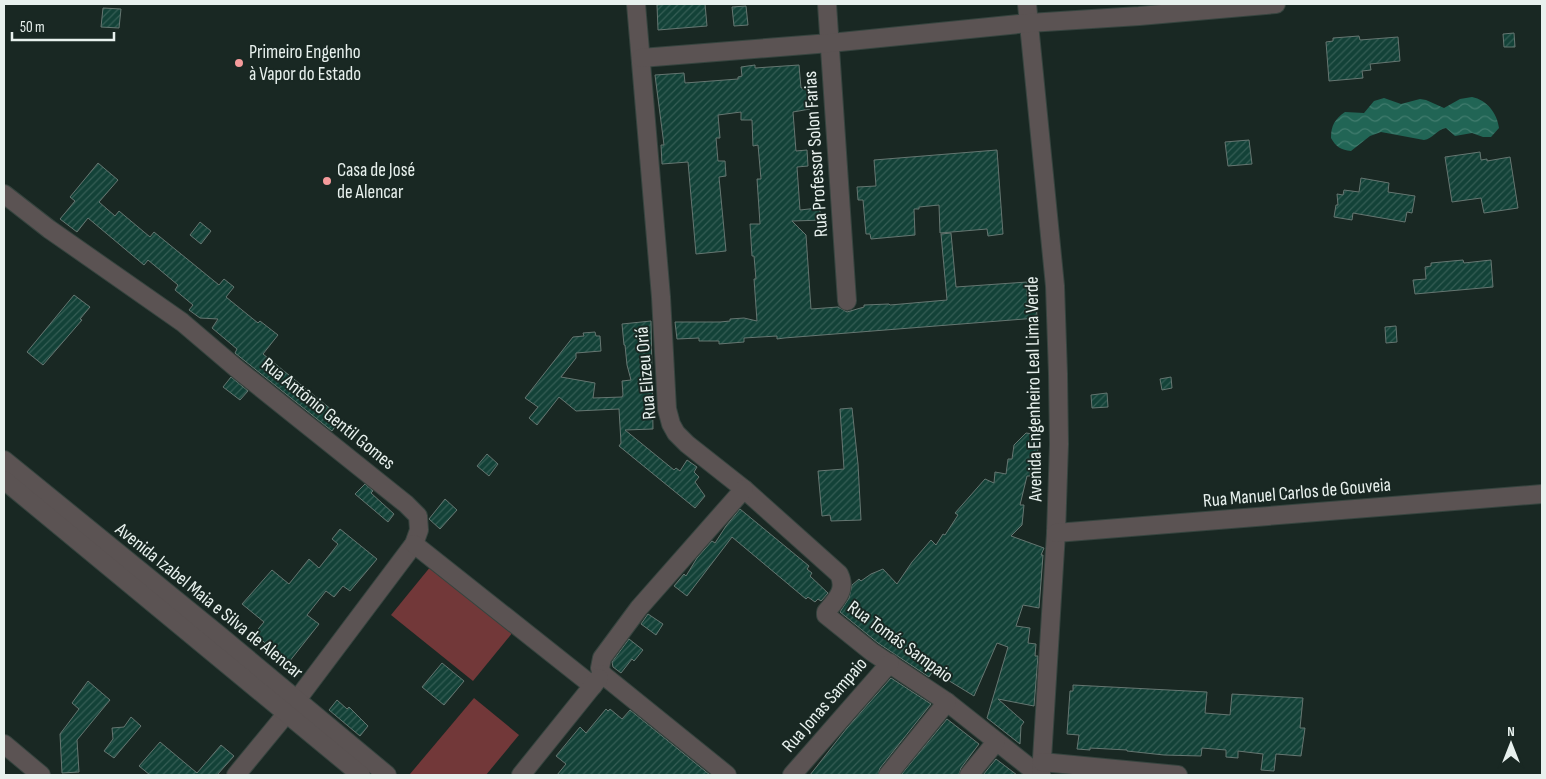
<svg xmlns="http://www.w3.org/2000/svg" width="1546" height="779" viewBox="0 0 1546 779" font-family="'Sofia Sans Condensed',sans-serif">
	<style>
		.pitch { fill: #723839 }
		.water { fill: url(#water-waves) }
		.building { fill: url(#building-hatch); stroke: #657671 }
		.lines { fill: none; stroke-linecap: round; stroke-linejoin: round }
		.minor-casing { stroke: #36443f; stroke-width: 20 }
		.minor { stroke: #5b5353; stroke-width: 18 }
		.poi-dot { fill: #f59b9b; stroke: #192823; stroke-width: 2 }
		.labels { text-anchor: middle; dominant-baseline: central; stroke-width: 4; stroke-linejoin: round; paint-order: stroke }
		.poi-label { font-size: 19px; fill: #e8f1ee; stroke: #192823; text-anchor: start }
		.street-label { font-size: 19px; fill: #e8f1ee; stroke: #192823 }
	</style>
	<defs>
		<pattern id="water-waves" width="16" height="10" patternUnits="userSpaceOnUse" patternTransform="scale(1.25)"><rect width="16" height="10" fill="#216555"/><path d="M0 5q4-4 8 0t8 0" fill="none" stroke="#417c6e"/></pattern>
		<pattern id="building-hatch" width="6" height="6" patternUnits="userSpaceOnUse" patternTransform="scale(1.25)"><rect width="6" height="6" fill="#134238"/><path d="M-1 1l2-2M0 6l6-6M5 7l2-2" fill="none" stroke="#355e55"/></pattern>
	</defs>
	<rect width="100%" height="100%" fill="#192823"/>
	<g class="pitch">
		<polygon points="431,566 513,632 473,681 391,615"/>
		<polygon points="474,698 519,735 486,775 412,775 410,774"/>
	</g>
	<path class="water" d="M1472,97C1487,100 1497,113 1499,128L1491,137H1483L1472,133L1455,136L1446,128C1437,129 1433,139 1424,140L1381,132L1370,136L1351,151C1341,150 1336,147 1331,138C1331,125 1335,119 1345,112L1364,113L1374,101L1384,98L1401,104L1420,99L1426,100L1444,108L1460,99Z"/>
	<g class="building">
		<polygon points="668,4 705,4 707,26 658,30 657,5"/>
		<polygon points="746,6 748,25 734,26 732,7"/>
		<polygon points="103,8 121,9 119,28 101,27"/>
		<polygon points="1514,33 1515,47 1504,47 1503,34"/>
		<polygon points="1359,36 1360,40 1398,37 1400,61 1370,64 1371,70 1362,71 1363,78 1329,81 1326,42 1333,41 1333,38"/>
		<polygon points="755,65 755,68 799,65 801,88 808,87 810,109 793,112 796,151 807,150 808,166 797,167 800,210 818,208 825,220 792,221 806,235 811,309 838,307 847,312 864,307 864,305 889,304 890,305 947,300 941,234 951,233 956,287 1027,282 1027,296 1036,296 1037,318 784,338 777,339 777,336 744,338 744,342 719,344 719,341 699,341 699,338 677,339 675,322 720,322 730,321 730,319 744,318 757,321 754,279 756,279 754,256 752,256 750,224 760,224 757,179 761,179 758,145 753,146 752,120 741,120 741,112 718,115 720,138 716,138 718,161 725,161 726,176 719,177 726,251 696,254 688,162 662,164 661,145 664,145 655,75 684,73 685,83 738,79 738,77 742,76 741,67"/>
		<polygon points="1249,140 1252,164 1228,166 1225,142"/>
		<polygon points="997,150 1003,234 988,236 987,229 940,233 939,205 919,207 919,209 914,209 915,235 871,239 870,234 866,234 863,200 858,200 857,187 876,186 874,160"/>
		<polygon points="1480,152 1481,160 1487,159 1487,161 1510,157 1518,208 1484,213 1481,198 1452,202 1445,157"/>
		<polygon points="98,163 118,180 99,202 115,216 119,211 150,237 154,232 219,285 224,279 234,287 226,297 258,323 260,321 278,335 263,354 332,410 327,416 337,424 332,431 235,353 237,349 212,328 218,319 200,318 189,310 193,305 175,290 178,285 148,260 144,265 88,218 77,232 60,219 75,201 70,197"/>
		<polygon points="1361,178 1389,183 1388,192 1415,196 1412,213 1407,212 1405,222 1353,213 1352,220 1334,217 1336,205 1338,205 1337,194 1343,195 1344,190 1359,192"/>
		<polygon points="200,222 211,231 201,244 190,235"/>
		<polygon points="1463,260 1464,263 1491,260 1493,287 1415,294 1413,280 1426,279 1425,267 1431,266 1431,263"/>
		<polygon points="74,295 90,307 80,319 82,320 43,365 27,352"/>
		<polygon points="651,321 653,429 625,430 674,470 676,468 680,471 687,460 697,467 694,472 699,477 695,482 705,496 695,508 619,446 621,443 619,409 576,411 559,397 537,425 529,418 538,407 525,398 573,337 584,336 583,333 595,332 596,336 600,336 601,351 576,353 576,358 561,377 595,383 593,398 622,397 623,395 622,381 631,380 627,365 625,345 624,345 622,324"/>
		<polygon points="1396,326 1397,342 1386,343 1385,327"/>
		<polygon points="231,377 248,391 240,400 223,387"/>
		<polygon points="1171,377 1172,388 1162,390 1160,379"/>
		<polygon points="1107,393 1108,407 1092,408 1091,395"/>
		<polygon points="852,408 858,464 861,520 831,521 830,515 822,516 818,471 844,469 840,409"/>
		<polygon points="1026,433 1040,435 1036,462 1032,461 1030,476 1027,476 1020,505 1024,505 1022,525 1011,536 1044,548 1041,555 1043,555 1039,608 1023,605 1016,626 1030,628 1028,643 1036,644 1035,656 1038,656 1034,706 998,699 1024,722 1021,726 1020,744 987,718 1008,647 997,643 974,696 933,671 929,677 878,643 840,612 849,598 852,585 859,579 861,581 871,574 883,569 897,584 912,562 931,540 936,545 943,534 945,535 958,515 955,513 985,479 994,483 995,472 1006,474 1008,459 1012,459 1014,445"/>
		<polygon points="487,454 498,464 489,476 477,466"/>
		<polygon points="365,484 373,491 371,493 394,514 388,522 355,494"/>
		<polygon points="445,499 457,510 440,529 429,519"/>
		<polygon points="740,509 809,566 807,569 812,573 810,576 828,593 821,601 818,599 815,602 808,597 806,599 732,537 687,596 674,586 684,574 686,576 697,558 712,541 715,543 726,526"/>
		<polygon points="340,529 377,559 350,591 343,586 334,597 326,591 307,615 319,624 289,662 254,634 264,622 242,604 272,570 289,584 309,559 319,568 338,544 332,539"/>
		<polygon points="648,614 663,624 656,635 641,624"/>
		<polygon points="629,639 643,650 634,661 632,659 621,673 613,667 612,662"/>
		<polygon points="442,663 464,681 444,705 422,687"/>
		<polygon points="891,678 931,704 880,768 878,775 810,775 847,728"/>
		<polygon points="88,681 110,700 77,740 79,772 62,773 60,734 79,709 72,703"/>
		<polygon points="1073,685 1207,692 1205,713 1230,715 1232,694 1303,698 1300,728 1305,728 1301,756 1276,754 1274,771 1261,770 1263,754 1238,751 1238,758 1226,757 1226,750 1202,748 1201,756 1164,755 1127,751 1127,750 1090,748 1090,750 1077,749 1079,735 1067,734 1070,691 1073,691"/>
		<polygon points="337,700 347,709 349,707 368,726 360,736 329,710"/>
		<polygon points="606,709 608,711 610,709 622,719 630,710 710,775 557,775 566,764 556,756 580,727 586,733"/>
		<polygon points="131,717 141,726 114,758 104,751 113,739 112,728 124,727"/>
		<polygon points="947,719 979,744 961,768 959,775 901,775"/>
		<polygon points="160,742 197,773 221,745 234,756 217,775 150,775 139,766"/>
		<polygon points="996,759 1017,775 983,775"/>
	</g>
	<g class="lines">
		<defs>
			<g id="minor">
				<path d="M636,4L661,297L667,409L671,424L676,433L687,444L744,489L839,574C847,590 836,600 826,612V615L872,652L947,702L1039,775"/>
				<polyline points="827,4 847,301"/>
				<polyline points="1027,4 1055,286 1058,374 1059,444 1056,533 1041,775"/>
				<polyline points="641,58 830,43 1029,23 1139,16 1276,4"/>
				<polyline points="4,194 49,229 182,322 236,368 406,504 418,516 419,530 414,544 287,713 236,775"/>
				<polyline points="4,460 219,635 387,775"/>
				<polyline points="4,480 361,775"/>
				<polyline points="1056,533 1542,494"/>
				<polyline points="414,544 593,686"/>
				<polyline points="602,674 600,668 602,658 639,608 744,489"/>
				<polyline points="602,674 727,775"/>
				<polyline points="4,744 41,775"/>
				<polyline points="1042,762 1178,775"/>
				<polyline points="521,775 599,678"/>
				<polyline points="792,775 890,663"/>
				<polyline points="888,775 947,702"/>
				<polyline points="969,775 996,742"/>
			</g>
		</defs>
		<use href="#minor" class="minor-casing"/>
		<use href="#minor" class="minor"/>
	</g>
	<g class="poi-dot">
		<circle cx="239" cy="63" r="5"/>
		<circle cx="327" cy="181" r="5"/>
	</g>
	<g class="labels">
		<g class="poi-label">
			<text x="249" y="52">Primeiro Engenho<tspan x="249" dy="22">à Vapor do Estado</tspan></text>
			<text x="337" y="170">Casa de José<tspan x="337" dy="22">de Alencar</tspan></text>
		</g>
		<g class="street-label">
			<text transform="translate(816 154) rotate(-94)">Rua Professor Solon Farias</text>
			<text transform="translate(646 373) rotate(-95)">Rua Elizeu Oriá</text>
			<text transform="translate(1034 389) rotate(-91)">Avenida Engenheiro Leal Lima Verde</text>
			<text transform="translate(328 414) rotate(39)">Rua Antônio Gentil Gomes</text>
			<text transform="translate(1297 493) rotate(-5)">Rua Manuel Carlos de Gouveia</text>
			<text transform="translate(209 601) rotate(39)">Avenida Izabel Maia e Silva de Alencar</text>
			<text transform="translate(900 642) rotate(36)">Rua Tomás Sampaio</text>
			<text transform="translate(825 705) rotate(-49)">Rua Jonas Sampaio</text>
		</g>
	</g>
	<rect width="1546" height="779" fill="none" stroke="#e8f1ee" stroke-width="10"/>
	<g transform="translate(1511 744)" stroke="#192823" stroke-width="4" paint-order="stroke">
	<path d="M0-4L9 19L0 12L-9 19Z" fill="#e8f1ee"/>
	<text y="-8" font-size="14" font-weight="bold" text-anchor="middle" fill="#e8f1ee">N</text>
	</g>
	<path d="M12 32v8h102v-8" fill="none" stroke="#e8f1ee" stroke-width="2.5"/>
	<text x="20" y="32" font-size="15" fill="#e8f1ee" stroke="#192823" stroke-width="4" paint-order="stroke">50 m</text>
</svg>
